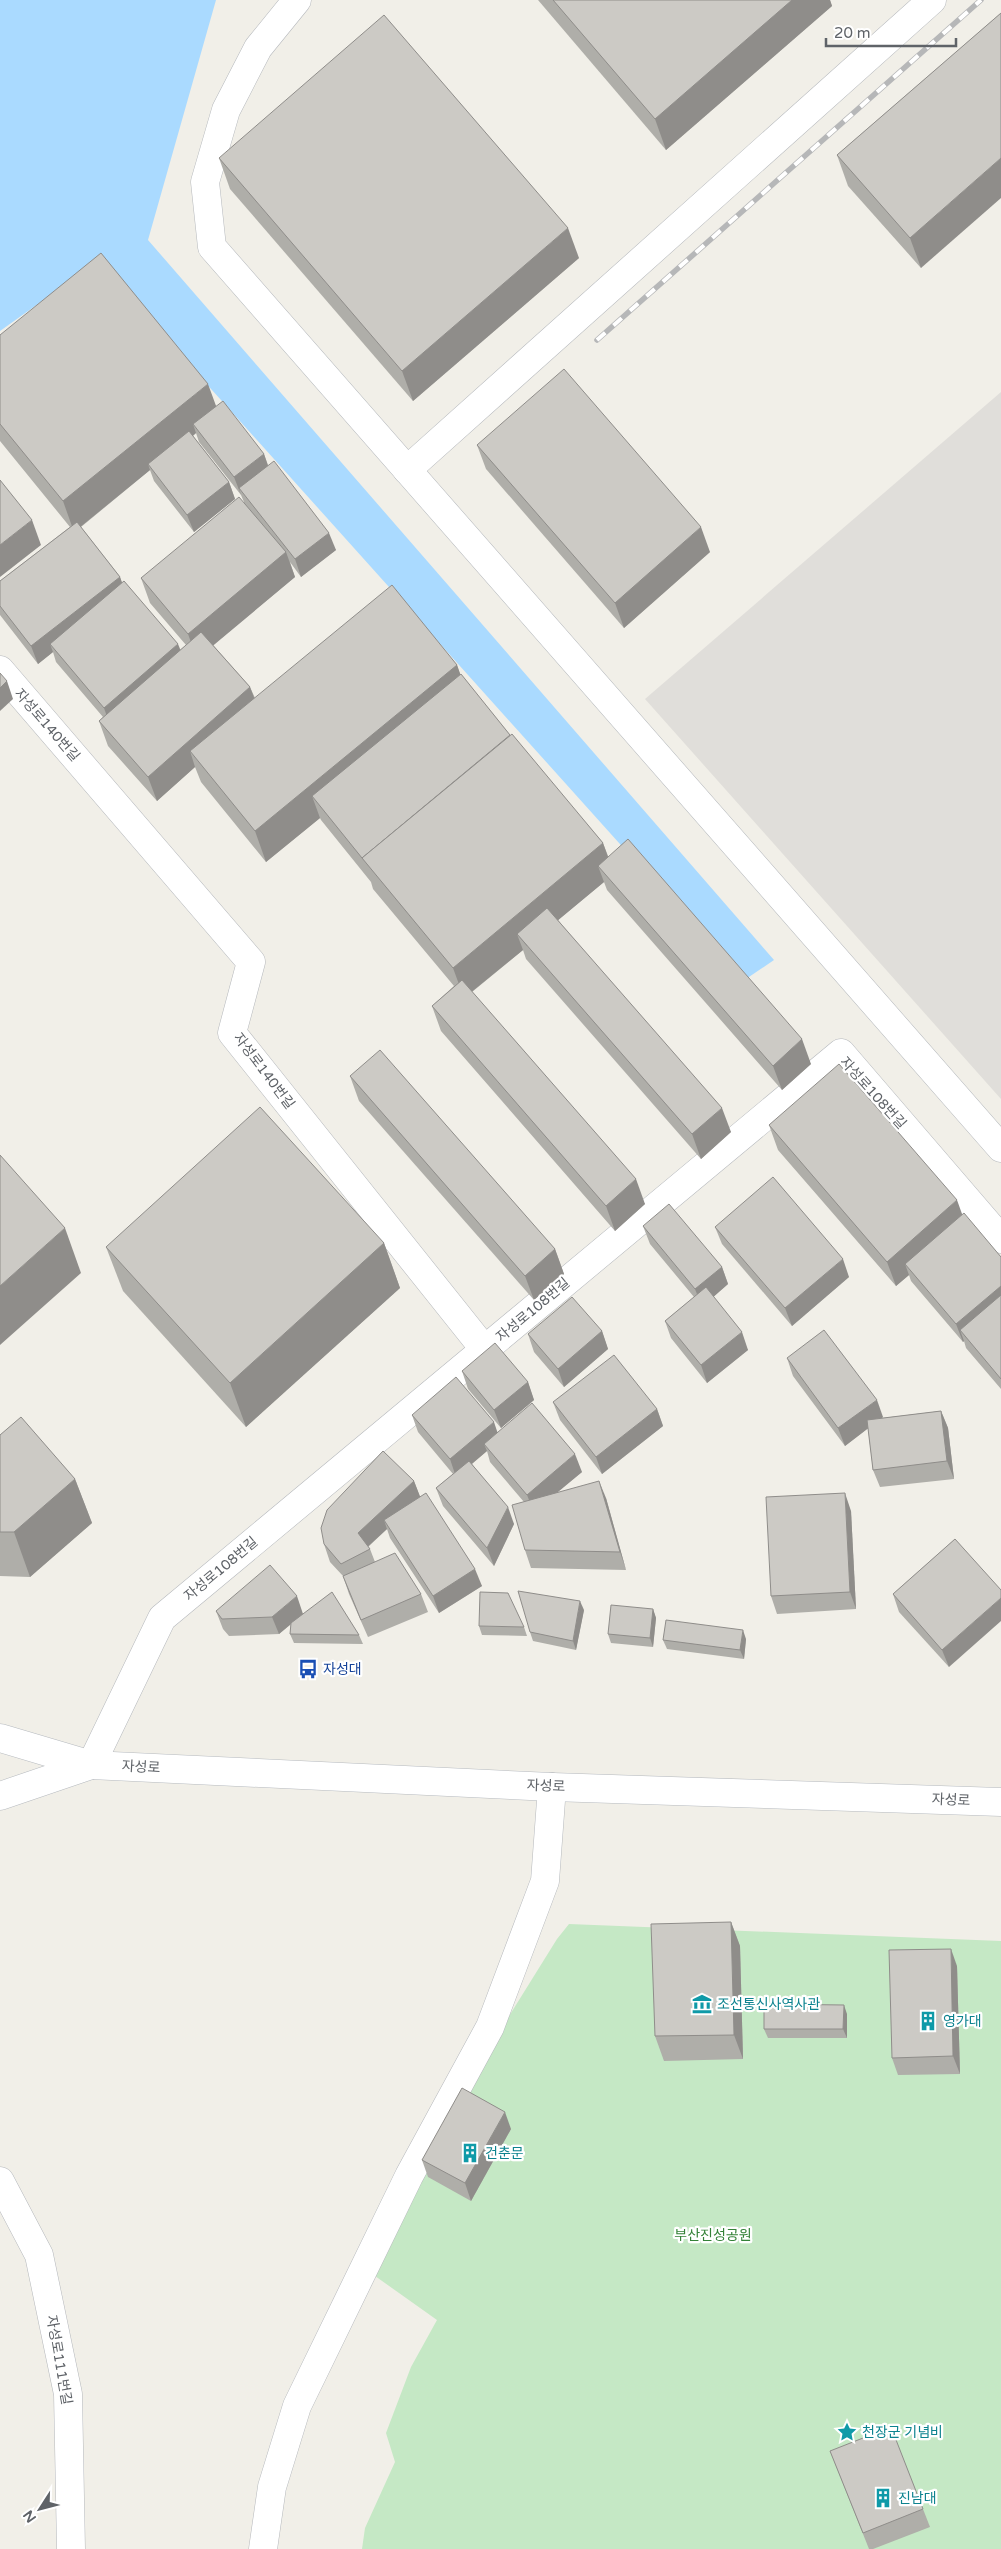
<svg xmlns="http://www.w3.org/2000/svg" width="1001" height="2549" viewBox="0 0 1001 2549" font-family="'Varela Round','Noto Sans KR',sans-serif">
	<style>
		.industrial { fill: #e0deda }
		.green { fill: #c5e8c5 }
		.water { fill: #aadaff }
		.lines { fill: none; stroke-linecap: round; stroke-linejoin: round }
		.street-casing { stroke: #b5b8bc; stroke-width: 29 }
		.secondary-casing { stroke: #b6babf; stroke-width: 29 }
		.street { stroke: #fff; stroke-width: 28 }
		.secondary { stroke: #fff; stroke-width: 28 }
		.rail-casing { stroke: #b6b7b8; stroke-width: 5.5 }
		.rail { stroke: #fff; stroke-width: 4; stroke-dasharray: 11; stroke-linecap: butt }
		.wall { fill: #afaea9; fill-rule: evenodd }
		.shaded-wall { fill: #8f8d8a }
		.building { fill: #cccac5; stroke: #8f8d8a }
		.labels { text-anchor: middle; dominant-baseline: central; stroke-width: 4.5; stroke-linejoin: round; paint-order: stroke }
		.street-label { font-size: 14px; fill: #5f6368; stroke: #fff }
		.transit-label { font-size: 14px; fill: #164399; stroke: #fff; text-anchor: start }
		.culture-label { font-size: 14px; fill: #0d838f; stroke: #fff; text-anchor: start }
		.park-label { font-size: 14px; fill: #348238; stroke: #fff }
	</style>
	<rect width="100%" height="100%" fill="#f1efe8"/>
	<polygon class="industrial" points="1001,392 1001,1099 645,699"/>
	<polygon class="green" points="569,1924 1001,1941 1001,2549 362,2549 365,2528 395,2462 386,2433 411,2367 437,2320 368,2271 468,2082 557,1939"/>
	<polygon class="water" points="0,0 216,0 148,240 774,960 743,981 97,262 0,331"/>
	<g class="lines">
		<defs>
			<g id="street">
				<polyline points="297,0 258,48 226,110 205,182 212,247 1001,1148"/>
				<polyline points="407,470 932,0"/>
				<polyline points="0,670 251,962 232,1033 485,1350"/>
				<polyline points="91,1765 162,1618 841,1053 1001,1239"/>
				<polyline points="0,2181 39,2255 68,2394 71,2549"/>
				<polyline points="263,2549 272,2487 297,2406 409,2176 490,2027 545,1881 552,1787"/>
			</g>
			<g id="secondary">
				<polyline points="0,1738 91,1765 552,1787 1001,1802"/>
				<polyline points="0,1796 91,1765"/>
			</g>
		</defs>
		<use href="#street" class="street-casing"/>
		<use href="#secondary" class="secondary-casing"/>
		<use href="#street" class="street"/>
		<use href="#secondary" class="secondary"/>
		<defs>
			<polyline id="rail" points="597,340 981,0"/>
		</defs>
		<use href="#rail" class="rail-casing"/>
		<use href="#rail" class="rail"/>
	</g>
	<g class="wall">
		<polygon points="538,0 830,0 832,6 666,150"/>
		<polygon points="1001,13 921,268 848,186 837,155"/>
		<polygon points="219,158 579,258 413,401 230,189"/>
		<path d="M0,335L216,406L264,454L268,465L336,550L301,577L290,562L295,577L213,645L250,687L255,698L457,665L460,674L510,735L603,843L608,856L811,1064L782,1090L607,890L604,882L558,920L731,1132L701,1159L526,959L523,950L472,992L645,1204L615,1231L441,1031L432,1006L454,986L373,889L371,882L321,820L320,818L266,862L201,782L195,767L157,801L108,746L99,721L103,717L56,662L53,652L38,664L0,615V581L70,527L0,441ZM196,433L199,442L241,495L244,502L141,578L150,603L186,645L180,650L122,583L120,577L81,527L150,470L154,481L194,532L235,499L229,482L193,436Z"/>
		<polygon points="477,445 710,552 624,628 486,469"/>
		<polygon points="350,1076 555,1249 564,1274 534,1300 359,1101"/>
		<polygon points="769,1125 963,1215 1001,1257 1001,1389 966,1348 964,1341 963,1342 911,1281 909,1275 896,1286 778,1150"/>
		<polygon points="643,1226 722,1267 728,1284 713,1297 748,1350 707,1383 671,1338 665,1321 694,1297 650,1244"/>
		<polygon points="715,1227 849,1277 792,1326 722,1244"/>
		<polygon points="384,1243 400,1288 246,1427 123,1291 106,1247"/>
		<polygon points="602,1331 608,1349 564,1387 534,1352 528,1334"/>
		<polygon points="787,1358 883,1417 882,1418 941,1411 948,1428 954,1479 880,1487 873,1470 868,1428 845,1446 793,1376"/>
		<polygon points="462,1371 528,1382 534,1400 501,1428 468,1389"/>
		<polygon points="553,1402 657,1409 663,1426 602,1474 560,1420"/>
		<polygon points="412,1415 498,1432 582,1472 557,1492 606,1498 626,1570 531,1568 525,1550 524,1502 490,1462 487,1451 472,1464 514,1524 494,1566 443,1506 436,1488 453,1474 418,1432"/>
		<polygon points="0,1435 75,1479 92,1523 30,1577 0,1576"/>
		<polygon points="414,1481 420,1497 482,1586 439,1613 390,1538 387,1529 368,1547 370,1549 375,1562 421,1594 428,1612 368,1637 349,1594 343,1576 330,1562 324,1544"/>
		<polygon points="851,1511 856,1609 777,1614 771,1596"/>
		<polygon points="955,1539 949,1667 899,1612 893,1594"/>
		<polygon points="653,1609 656,1618 653,1647 611,1643 608,1634"/>
		<polygon points="584,1610 576,1650 533,1641 530,1632"/>
		<polygon points="216,1611 303,1614 359,1635 363,1644 294,1643 290,1634 291,1624 279,1634 229,1636 223,1629"/>
		<polygon points="479,1626 524,1627 527,1636 482,1635"/>
		<polygon points="746,1639 744,1659 667,1649 663,1640"/>
		<polygon points="731,1922 740,1946 743,2059 664,2061 655,2036"/>
		<polygon points="957,1966 960,2074 898,2075 892,2058"/>
		<polygon points="847,2014 847,2038 768,2038 764,2029"/>
		<polygon points="511,2129 471,2201 428,2177 422,2160"/>
		<polygon points="830,2451 923,2509 930,2527 873,2549 869,2549"/>
	</g>
	<g class="shaded-wall">
		<polygon points="792,0 830,0 832,6 666,150 655,119"/>
		<polygon points="1001,158 1001,198 921,268 910,238"/>
		<polygon points="568,228 579,258 413,401 402,371"/>
		<polygon points="208,384 219,414 193,424 196,433 152,469 148,464 150,470 74,532 63,501"/>
		<polygon points="264,454 270,472 239,488 241,495 234,477"/>
		<polygon points="229,482 235,499 194,532 187,515"/>
		<polygon points="32,520 41,545 0,577 0,545"/>
		<polygon points="701,527 710,552 624,628 615,603"/>
		<polygon points="329,533 336,550 301,577 295,559"/>
		<polygon points="286,552 295,577 197,659 188,634"/>
		<polygon points="120,577 126,594 50,644 53,652 38,664 31,646"/>
		<polygon points="178,644 185,661 110,725 104,708"/>
		<polygon points="457,665 468,696 312,796 320,818 266,862 255,831"/>
		<polygon points="7,681 13,699 0,711 0,688"/>
		<polygon points="250,687 259,711 190,751 195,767 157,801 148,777"/>
		<polygon points="603,843 614,874 598,866 604,882 527,946 517,934 523,950 464,998 453,968"/>
		<polygon points="802,1039 811,1064 782,1090 773,1066"/>
		<polygon points="722,1108 731,1132 701,1159 692,1134"/>
		<polygon points="636,1179 645,1204 615,1231 606,1206"/>
		<polygon points="957,1200 966,1225 905,1264 909,1275 896,1286 887,1262"/>
		<polygon points="65,1228 81,1273 0,1345 0,1286"/>
		<polygon points="384,1243 400,1288 246,1427 230,1383"/>
		<polygon points="555,1249 564,1274 534,1300 525,1276"/>
		<polygon points="843,1259 849,1277 792,1326 785,1308"/>
		<polygon points="722,1267 728,1284 702,1307 695,1289"/>
		<polygon points="1001,1286 1001,1309 960,1330 964,1341 963,1342 956,1324"/>
		<polygon points="602,1331 608,1349 564,1387 558,1369"/>
		<polygon points="742,1332 748,1350 707,1383 701,1365"/>
		<polygon points="528,1382 534,1400 501,1428 494,1410"/>
		<polygon points="877,1400 883,1417 845,1446 838,1428"/>
		<polygon points="657,1409 663,1426 602,1474 596,1457"/>
		<polygon points="941,1411 948,1428 954,1479 947,1461"/>
		<polygon points="494,1422 500,1440 484,1444 487,1451 456,1477 450,1459"/>
		<polygon points="575,1454 582,1472 534,1512 527,1495"/>
		<polygon points="75,1479 92,1523 30,1577 14,1532"/>
		<polygon points="414,1481 421,1499 384,1520 387,1529 364,1550 358,1533"/>
		<polygon points="599,1481 606,1498 626,1570 620,1552"/>
		<polygon points="845,1493 851,1511 856,1609 850,1592"/>
		<polygon points="508,1507 514,1524 494,1566 487,1548"/>
		<polygon points="475,1569 482,1586 439,1613 433,1596"/>
		<polygon points="297,1596 303,1614 279,1634 272,1617"/>
		<polygon points="1001,1598 1001,1621 949,1667 942,1650"/>
		<polygon points="580,1601 584,1610 576,1650 573,1641"/>
		<polygon points="653,1609 656,1618 653,1647 650,1638"/>
		<polygon points="743,1630 746,1639 744,1659 740,1650"/>
		<polygon points="731,1922 740,1946 743,2059 734,2035"/>
		<polygon points="951,1949 957,1966 960,2074 953,2056"/>
		<polygon points="844,2005 847,2014 847,2038 843,2029"/>
		<polygon points="505,2112 511,2129 471,2201 465,2183"/>
	</g>
	<g class="building">
		<polygon points="553,0 792,0 655,119"/>
		<polygon points="1001,13 1001,158 910,238 837,155"/>
		<polygon points="384,15 568,228 402,371 219,158"/>
		<polygon points="101,253 208,384 63,501 0,424 0,335"/>
		<polygon points="564,369 701,527 615,603 477,445"/>
		<polygon points="223,401 264,454 234,477 193,424"/>
		<polygon points="189,431 229,482 187,515 148,464"/>
		<polygon points="274,461 329,533 295,559 239,488"/>
		<polygon points="0,480 32,520 0,545"/>
		<polygon points="239,497 286,552 188,634 141,578"/>
		<polygon points="77,522 120,577 31,646 0,606 0,581"/>
		<polygon points="124,581 178,644 104,708 50,644"/>
		<polygon points="392,585 457,665 255,831 190,751"/>
		<polygon points="201,632 250,687 148,777 99,721"/>
		<polygon points="0,673 7,681 0,688"/>
		<polygon points="461,674 510,735 362,858 312,796"/>
		<polygon points="512,734 603,843 453,968 362,858"/>
		<polygon points="628,839 802,1039 773,1066 598,866"/>
		<polygon points="547,908 722,1108 692,1134 517,934"/>
		<polygon points="462,980 636,1179 606,1206 432,1006"/>
		<polygon points="380,1050 555,1249 525,1276 350,1076"/>
		<polygon points="839,1064 957,1200 887,1262 769,1125"/>
		<polygon points="260,1107 384,1243 230,1383 106,1247"/>
		<polygon points="0,1155 65,1228 0,1286"/>
		<polygon points="773,1177 843,1259 785,1308 715,1227"/>
		<polygon points="669,1204 722,1267 695,1289 643,1226"/>
		<polygon points="964,1213 1001,1257 1001,1286 956,1324 905,1264"/>
		<polygon points="706,1287 742,1332 701,1365 665,1321"/>
		<polygon points="1001,1295 1001,1379 960,1330"/>
		<polygon points="572,1297 602,1331 558,1369 528,1334"/>
		<polygon points="824,1330 877,1400 838,1428 787,1358"/>
		<polygon points="495,1343 528,1382 494,1410 462,1371"/>
		<polygon points="614,1355 657,1409 596,1457 553,1402"/>
		<polygon points="456,1377 494,1422 450,1459 412,1415"/>
		<polygon points="532,1403 575,1454 527,1495 484,1444"/>
		<polygon points="941,1411 947,1461 873,1470 867,1420"/>
		<polygon points="21,1417 75,1479 14,1532 0,1532 0,1435"/>
		<polygon points="383,1451 414,1481 358,1533 370,1549 341,1564 324,1544 321,1528 327,1510"/>
		<polygon points="469,1461 508,1507 487,1548 436,1488"/>
		<polygon points="599,1481 620,1552 525,1550 512,1505"/>
		<polygon points="426,1493 475,1569 433,1596 384,1520"/>
		<polygon points="845,1493 850,1592 771,1596 766,1497"/>
		<polygon points="955,1539 1001,1590 1001,1598 942,1650 893,1594"/>
		<polygon points="395,1553 421,1594 361,1620 343,1576"/>
		<polygon points="270,1565 297,1596 272,1617 222,1619 216,1611"/>
		<polygon points="518,1591 580,1601 573,1641 530,1632"/>
		<polygon points="332,1592 359,1635 290,1634 291,1623"/>
		<polygon points="480,1592 508,1593 524,1627 479,1626"/>
		<polygon points="611,1605 653,1609 650,1638 608,1634"/>
		<polygon points="666,1620 743,1630 740,1650 663,1640"/>
		<polygon points="731,1922 734,2035 655,2036 651,1924"/>
		<polygon points="951,1949 953,2056 892,2058 889,1950"/>
		<polygon points="764,2004 844,2005 843,2029 764,2029"/>
		<polygon points="462,2088 505,2112 465,2183 422,2160"/>
		<polygon points="891,2427 923,2509 863,2533 830,2451"/>
	</g>
	<defs>
		<symbol id="bus-bare" viewBox="-9 -9 18 18"><path d="M-5-6H5V4H4V6H2V4H-2V6H-4V4H-5ZM-3.5-4V0h7V-4ZM-3.5 1.2v1.5H-2V1.2ZM2 1.2v1.5H3.5V1.2Z" fill="#1a4fb4" stroke="#fff" stroke-width="2.5" paint-order="stroke"/></symbol>
		<symbol id="museum-bare" viewBox="-9 -9 18 18"><path d="M0-6L6-3V-2H-6V-3ZM-5-1h2V3h-2ZM-1-1h2V3h-2ZM3-1h2V3H3ZM-6 4H6V6H-6Z" fill="#0f9aa8" stroke="#fff" stroke-width="2.5" paint-order="stroke"/></symbol>
		<symbol id="building-bare" viewBox="-9 -9 18 18"><path d="M-4-6H4V6H1V3H-1V6H-4ZM-2.5-4.3h1.7v1.8h-1.7ZM.8-4.3h1.7v1.8H.8ZM-2.5-1h1.7V.8h-1.7ZM.8-1h1.7V.8H.8Z" fill="#0f9aa8" stroke="#fff" stroke-width="2.5" paint-order="stroke"/></symbol>
		<symbol id="sight-bare" viewBox="-9 -9 18 18"><path d="M0-6L1.8-2.2L6-1.7L2.9 1.2L3.7 5.4L0 3.3L-3.7 5.4L-2.9 1.2L-6-1.7L-1.8-2.2Z" fill="#0f9aa8" stroke="#fff" stroke-width="2.5" paint-order="stroke"/></symbol>
	</defs>
	<g fill-rule="evenodd">
		<use href="#bus-bare" x="294" y="1655" width="28" height="28"/>
		<use href="#museum-bare" x="688" y="1990" width="28" height="28"/>
		<use href="#building-bare" x="914" y="2007" width="28" height="28"/>
		<use href="#building-bare" x="456" y="2139" width="28" height="28"/>
		<use href="#sight-bare" x="833" y="2418" width="28" height="28"/>
		<use href="#building-bare" x="869" y="2484" width="28" height="28"/>
	</g>
	<g class="labels">
		<g class="street-label">
			<text transform="translate(47 725) rotate(49)">자성로140번길</text>
			<text transform="translate(264 1071) rotate(53)">자성로140번길</text>
			<text transform="translate(873 1093) rotate(48)">자성로108번길</text>
			<text transform="translate(533 1310) rotate(-40)">자성로108번길</text>
			<text transform="translate(221 1569) rotate(-40)">자성로108번길</text>
			<text transform="translate(141 1767) rotate(3)">자성로</text>
			<text transform="translate(546 1786) rotate(2)">자성로</text>
			<text transform="translate(951 1800) rotate(2)">자성로</text>
			<text transform="translate(59 2360) rotate(80)">자성로111번길</text>
		</g>
		<g class="transit-label">
			<text x="323" y="1669">자성대</text>
		</g>
		<g class="culture-label">
			<text x="717" y="2004">조선통신사역사관</text>
			<text x="943" y="2021">영가대</text>
			<text x="485" y="2153">건춘문</text>
			<text x="862" y="2432">천장군 기념비</text>
			<text x="898" y="2498">진남대</text>
		</g>
		<g class="park-label">
			<text x="713" y="2235">부산진성공원</text>
		</g>
	</g>
	<g transform="translate(40 2509) rotate(234)" stroke="#ffffff" stroke-width="4" paint-order="stroke">
	<path d="M0-4L9 19L0 12L-9 19Z" fill="#5f6368"/>
	<text y="-8" font-size="14" font-weight="bold" text-anchor="middle" fill="#5f6368">N</text>
	</g>
	<path d="M826 38v8h130v-8" fill="none" stroke="#5f6368" stroke-width="2.5"/>
	<text x="834" y="38" font-size="15" fill="#5f6368" stroke="#ffffff" stroke-width="4" paint-order="stroke">20 m</text>
</svg>
